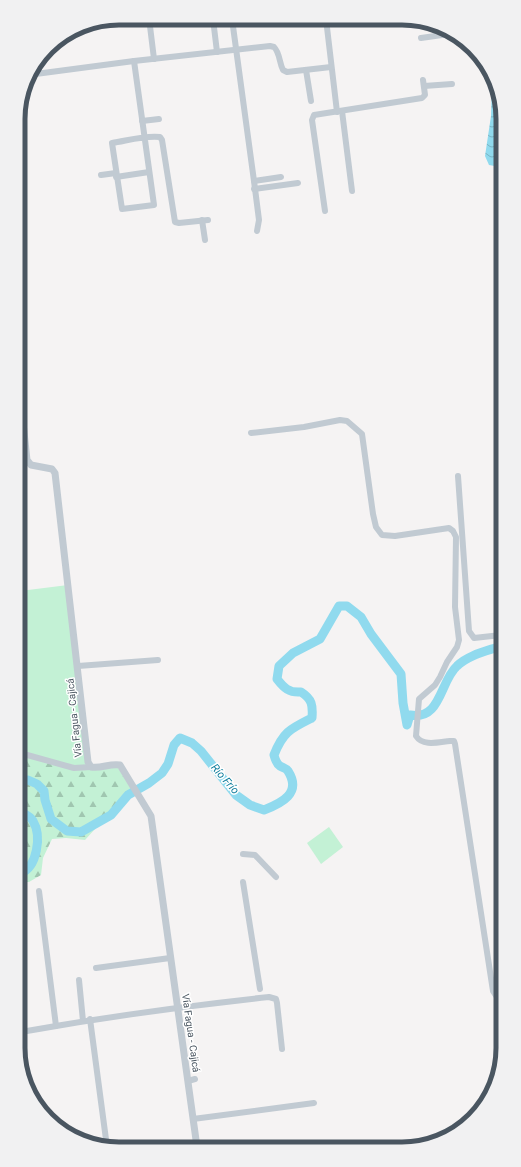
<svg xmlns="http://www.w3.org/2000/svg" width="521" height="1167" viewBox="0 0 521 1167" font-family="Roboto,sans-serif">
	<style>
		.green { fill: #c3f1d5 }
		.forest { fill: url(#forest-firs) }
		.water { fill: url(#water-waves) }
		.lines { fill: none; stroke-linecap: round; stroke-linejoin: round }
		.river { stroke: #90daee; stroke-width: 9 }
		.minor { stroke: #c1cad2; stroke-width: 6 }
		.tertiary { stroke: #c1cad2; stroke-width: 7 }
		.labels { text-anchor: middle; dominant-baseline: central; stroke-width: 3; stroke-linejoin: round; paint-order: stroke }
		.street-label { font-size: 10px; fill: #4a5661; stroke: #fff }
		.water-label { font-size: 11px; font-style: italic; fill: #0c7c9b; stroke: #fff }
		.rim { fill: none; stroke: #4a5661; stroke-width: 5 }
	</style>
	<defs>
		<pattern id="forest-firs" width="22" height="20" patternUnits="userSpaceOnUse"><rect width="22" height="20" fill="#c3f1d5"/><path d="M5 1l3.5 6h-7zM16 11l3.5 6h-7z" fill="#a0c6b0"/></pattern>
		<pattern id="water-waves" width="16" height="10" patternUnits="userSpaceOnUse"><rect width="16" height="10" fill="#90daee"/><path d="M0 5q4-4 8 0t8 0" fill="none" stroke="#78b4c4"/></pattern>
	</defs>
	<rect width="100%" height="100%" fill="#f5f3f3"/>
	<g class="green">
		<polygon points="68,585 88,762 86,768 20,753 20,591"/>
		<polygon points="329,827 343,847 321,864 307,843"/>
	</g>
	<polygon class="forest" points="20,753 65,766 116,764 133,792 123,799 111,815 96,824 95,829 85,840 66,838 52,839 43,858 41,875 29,882 21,882"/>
	<polygon class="water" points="492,81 499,93 500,167 489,165 485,156 491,116"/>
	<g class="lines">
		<g class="river">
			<path d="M21,781L28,780L37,784L44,791L45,800L51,819L67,831L81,832L111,815L128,795L149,783L162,773L168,764L174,745L180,738L192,743L201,751L236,795L250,805L264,810C282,803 302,793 288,771C286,768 283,768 280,766C277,764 275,759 274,755C283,732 290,729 312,718C313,705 312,699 301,692C289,693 284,688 277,679L279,666L293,653L320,639L339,606H347L361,617L371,634L401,674L403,703L407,725L410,715C441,721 440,681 457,666C468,655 487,651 501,646"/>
			<path d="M21,812C25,814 31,817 33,821C42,836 37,867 21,873"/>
		</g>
		<g class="minor">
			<polyline points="149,18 154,59"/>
			<polyline points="213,19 217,52"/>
			<polyline points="232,19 254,181 259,220 257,231"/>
			<polyline points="326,19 337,112"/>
			<polyline points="356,19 356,20"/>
			<polyline points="421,38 449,34"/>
			<path d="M134,61L154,205L122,209L112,143C126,141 145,135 160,137L162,140L175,222L179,223L208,220"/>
			<polyline points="306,70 311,101"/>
			<path d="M28,75L134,61L270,46L274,47C280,53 279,62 283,70L287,72L331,67"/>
			<polyline points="424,86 452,84"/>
			<polyline points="342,111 352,191"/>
			<polyline points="142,121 159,119"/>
			<polyline points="18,144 19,144"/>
			<polyline points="101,175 116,173"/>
			<polyline points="116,177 149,172"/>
			<polyline points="254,181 281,177"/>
			<polyline points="254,189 298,183"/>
			<polyline points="325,211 312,120 314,115 422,98 425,95 423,80"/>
			<polyline points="202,220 205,240"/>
			<polyline points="19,276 22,276"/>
			<path d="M251,433L304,427L340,420L347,421L362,434L373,514L376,527L382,535L395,536L449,528L453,531L456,537L455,607L459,640L457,647L447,662L440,677L435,685L419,699L416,736C423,747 439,742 450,741H454L455,744L493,991L497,997H503"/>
			<polyline points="458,476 469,631 474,638 501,635"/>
			<polyline points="78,666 158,660"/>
			<polyline points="20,753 74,768 91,767"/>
			<polyline points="243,854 255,855 276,877"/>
			<polyline points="243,882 260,989"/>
			<polyline points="39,891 56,1026"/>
			<polyline points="96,968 170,958"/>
			<polyline points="79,980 83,1021"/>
			<polyline points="90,1019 107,1147"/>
			<path d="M21,1032C105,1017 184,1006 269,997L276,999L277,1003L282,1049"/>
			<polyline points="188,1081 195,1079"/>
			<polyline points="193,1119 314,1103"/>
		</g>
		<path class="tertiary" d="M19,385L27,460L31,465L52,469L55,473L88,762L91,767C101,769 110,763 120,765L151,816L197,1147"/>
	</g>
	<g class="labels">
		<g class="street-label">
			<text transform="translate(74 718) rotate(-96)">Vía Fagua - Cajicá</text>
			<text transform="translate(191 1033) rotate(82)">Vía Fagua - Cajicá</text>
		</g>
		<g class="water-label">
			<text transform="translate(225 779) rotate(49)">Río Frío</text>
		</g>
	</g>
	<path d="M0 0H521V1167H0ZM119 25H402A94 94 0 0 1 496 119V1048A94 94 0 0 1 402 1142H119A94 94 0 0 1 25 1048V119A94 94 0 0 1 119 25Z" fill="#f1f1f2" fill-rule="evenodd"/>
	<path class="rim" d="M119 25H402A94 94 0 0 1 496 119V1048A94 94 0 0 1 402 1142H119A94 94 0 0 1 25 1048V119A94 94 0 0 1 119 25Z"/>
</svg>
